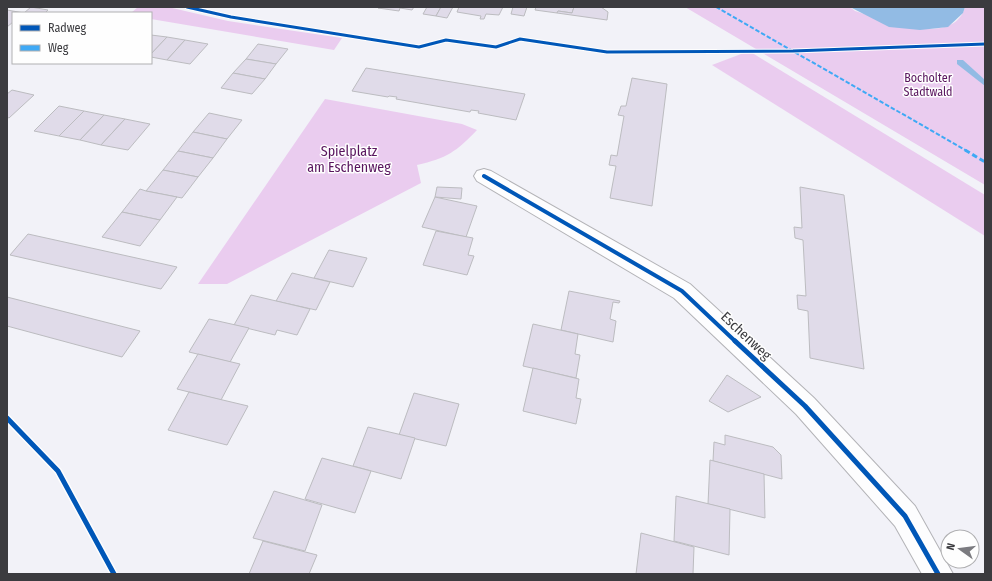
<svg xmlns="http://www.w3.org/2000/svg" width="992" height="581" viewBox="0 0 992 581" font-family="'Fira Sans Condensed',sans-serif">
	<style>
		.green { fill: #eaccef }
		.water { fill: #92bbe4 }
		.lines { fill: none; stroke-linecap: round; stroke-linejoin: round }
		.stream { fill: #92bbe4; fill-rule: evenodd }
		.building { fill: #e0dbe9; stroke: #bcbcc0 }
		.minor-casing { stroke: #b3b3b7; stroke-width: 2 }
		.minor { fill: #fdfdfe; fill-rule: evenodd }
		.quiet-far1 { stroke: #3fa9f5; stroke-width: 2; stroke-dasharray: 4.5 2; stroke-linecap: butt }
		.quiet { stroke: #3fa9f5; stroke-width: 3; stroke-dasharray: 5.5 3; stroke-linecap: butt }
		.cycleway-far2-casing { stroke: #fefefe; stroke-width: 5 }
		.cycleway-far1-casing { stroke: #fefefe; stroke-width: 6 }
		.cycleway-casing { stroke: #fefefe; stroke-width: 8 }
		.cycleway-far2 { stroke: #0057b8; stroke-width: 3 }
		.cycleway-far1 { stroke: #0057b8; stroke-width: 4 }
		.cycleway { stroke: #0057b8; stroke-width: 5 }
		.labels { text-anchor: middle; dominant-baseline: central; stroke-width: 3; stroke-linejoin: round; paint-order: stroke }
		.far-park-label { font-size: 12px; fill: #59155e; stroke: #fefefe }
		.park-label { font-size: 14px; fill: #59155e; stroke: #fefefe }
		.street-label { font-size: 14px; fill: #3b3b3f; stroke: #fefefe }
	</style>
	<rect width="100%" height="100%" fill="#f2f2f8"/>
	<g class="green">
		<polygon points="138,7 168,7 228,21 342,38 334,50 151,19 151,13 131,13"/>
		<path d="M685,7H850L855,11C882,19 953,49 965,7H985V185Z"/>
		<polygon points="749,51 985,195 985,236 712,65"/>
		<path d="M325,99L462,124L477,130C456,152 447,158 417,165L421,183L227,284H198Z"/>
	</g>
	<polygon class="water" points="850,7 965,7 963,13 948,27 920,30 889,27"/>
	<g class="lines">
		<polygon class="stream" points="957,60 963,60 985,80 985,86 957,64"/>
	</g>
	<g class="building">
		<polygon points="31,7 48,10 45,13 24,13"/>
		<polygon points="414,7 412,10 400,8 399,11 378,8"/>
		<polygon points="427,7 441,7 436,16 423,14"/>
		<polygon points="441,7 453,7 447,18 436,16"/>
		<polygon points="459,7 503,7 499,15 486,14 484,19 480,19 481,16 457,12"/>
		<polygon points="513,7 527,7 524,16 511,14"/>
		<polygon points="536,7 574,7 572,13 558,11 557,13 535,10"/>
		<polygon points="574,7 601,7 608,12 607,20 557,13 558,11 572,13"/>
		<polygon points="7,10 24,13 13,13 13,22 7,27"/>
		<polygon points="151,35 167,37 151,54"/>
		<polygon points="167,37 185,40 167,60 151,57 151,54"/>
		<polygon points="185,40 208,44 190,64 167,60"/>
		<polygon points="258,44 288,49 276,64 246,59"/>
		<polygon points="246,59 276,64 265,79 233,73"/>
		<polygon points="366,68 525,94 516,120 478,113 479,111 471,110 470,112 396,99 397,97 389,96 388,97 352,91"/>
		<polygon points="233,73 265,79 252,94 221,88"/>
		<polygon points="632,78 667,84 652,206 610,198 616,166 609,165 611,155 617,156 624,116 618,115 621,106 626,106"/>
		<polygon points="12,90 34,95 9,118 7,117 7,94"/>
		<polygon points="59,106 84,111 59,136 34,131"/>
		<polygon points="84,111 104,115 80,140 59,136"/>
		<polygon points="209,113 242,120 227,139 193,132"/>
		<polygon points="104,115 125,119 101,145 80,140"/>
		<polygon points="125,119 150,124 128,150 101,145"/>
		<polygon points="193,132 227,139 213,158 178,151"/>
		<polygon points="178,151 213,158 198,177 163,170"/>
		<polygon points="163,170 198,177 182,198 146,191"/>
		<polygon points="437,187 462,188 461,199 435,197"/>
		<polygon points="800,187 844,195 864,369 810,358 808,311 798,309 797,295 806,296 803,240 795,238 794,227 802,228"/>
		<polygon points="140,189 146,191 177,197 160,220 122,212"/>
		<polygon points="435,197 477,206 466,237 422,227"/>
		<polygon points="122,212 160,220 140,246 102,237"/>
		<polygon points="436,231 473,238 468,255 474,256 467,275 423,265"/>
		<polygon points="28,234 177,267 161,289 10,255"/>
		<polygon points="329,250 367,258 353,287 314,278"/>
		<polygon points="292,273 330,282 316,310 276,301"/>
		<polygon points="569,291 620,301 619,303 613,302 610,319 616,321 613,342 561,330"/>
		<polygon points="251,295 310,309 297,335 277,330 275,335 234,325"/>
		<polygon points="7,297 140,331 122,357 7,326"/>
		<polygon points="209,319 249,328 230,362 189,352"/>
		<polygon points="533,324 578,334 575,354 580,355 576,378 523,366"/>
		<polygon points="198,354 240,364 221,400 177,389"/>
		<polygon points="533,368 579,379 576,398 581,399 576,424 523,411"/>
		<polygon points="727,375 761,397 728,412 709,401"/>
		<polygon points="189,392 248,406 227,445 168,430"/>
		<polygon points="414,393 459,404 446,446 399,435"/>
		<polygon points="368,427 415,438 401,479 353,466"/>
		<polygon points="725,435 773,447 781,455 782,479 713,461 714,442 725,445"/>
		<polygon points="322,458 371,471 355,513 305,499"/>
		<polygon points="710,460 764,474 765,518 708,504"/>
		<polygon points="274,491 322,505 305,551 253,538"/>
		<polygon points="676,496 730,509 729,555 674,541"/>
		<polygon points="641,533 694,547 693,574 636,574"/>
		<polygon points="263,541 317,555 309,574 249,574"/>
	</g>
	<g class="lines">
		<defs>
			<polygon id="minor" points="484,169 491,171 690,284 814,398 915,506 953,574 922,574 895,526 796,414 674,298 477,181 474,176 477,171"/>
		</defs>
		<use href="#minor" class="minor-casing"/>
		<use href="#minor" class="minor"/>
		<polyline class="quiet-far1" points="716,7 967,151"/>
		<polyline class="quiet" points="965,150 985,162"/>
		<defs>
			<polyline id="cycleway-far2" points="187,7 231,17 419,47 446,40 496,47 520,39 607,52 793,51 985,44"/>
			<polyline id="cycleway-far1" points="484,176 682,291 736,342"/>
			<g id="cycleway">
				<polyline points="735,341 805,406 905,516 938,574"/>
				<polyline points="7,418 58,471 114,574"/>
			</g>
		</defs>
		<use href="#cycleway-far2" class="cycleway-far2-casing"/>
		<use href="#cycleway-far1" class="cycleway-far1-casing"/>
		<use href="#cycleway" class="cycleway-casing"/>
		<use href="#cycleway-far2" class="cycleway-far2"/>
		<use href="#cycleway-far1" class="cycleway-far1"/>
		<use href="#cycleway" class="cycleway"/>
	</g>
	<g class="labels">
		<g class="far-park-label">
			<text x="928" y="78">Bocholter<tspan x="928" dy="14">Stadtwald</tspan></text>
		</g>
		<g class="park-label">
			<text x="349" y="151">Spielplatz<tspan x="349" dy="16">am Eschenweg</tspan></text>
		</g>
		<g class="street-label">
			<text transform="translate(746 336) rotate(43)">Eschenweg</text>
		</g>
	</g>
	<rect width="992" height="581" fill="none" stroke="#3b3b3f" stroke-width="16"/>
	<rect x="12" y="12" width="140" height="52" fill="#fefefe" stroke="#b0b0b2"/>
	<rect x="20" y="25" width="20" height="6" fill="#0057b8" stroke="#b0b0b2"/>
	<text x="48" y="32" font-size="12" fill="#3b3b3f">Radweg</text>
	<rect x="20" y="45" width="20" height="6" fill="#3fa9f5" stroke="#b0b0b2"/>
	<text x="48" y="52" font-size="12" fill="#3b3b3f">Weg</text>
	<g transform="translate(960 549) rotate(284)"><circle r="19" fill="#fefefe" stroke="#b0b0b2"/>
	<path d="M0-3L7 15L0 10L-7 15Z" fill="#7b7b80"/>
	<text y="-6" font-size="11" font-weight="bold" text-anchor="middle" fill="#3b3b3f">N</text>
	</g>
</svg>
